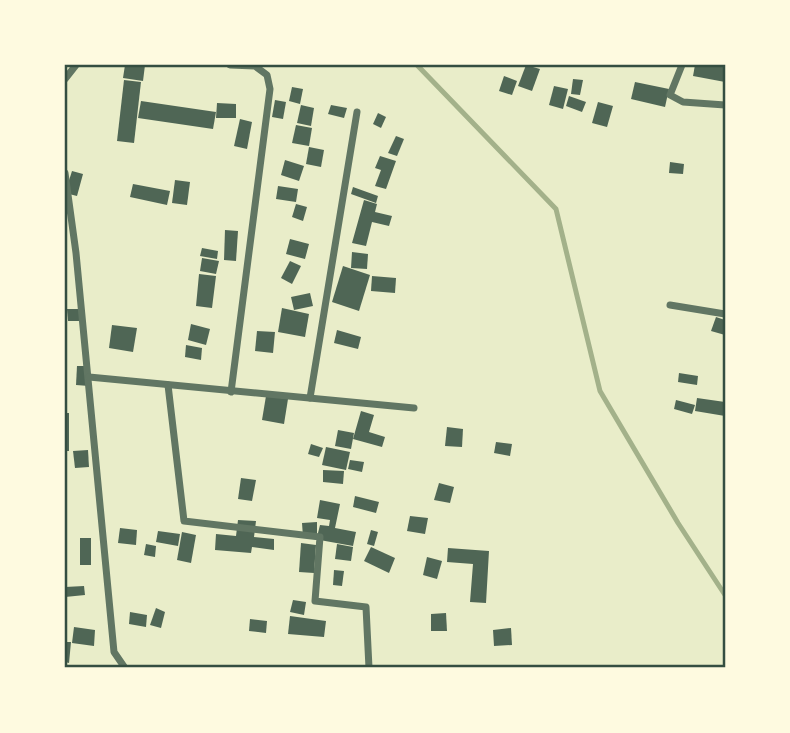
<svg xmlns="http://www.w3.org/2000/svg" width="790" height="733" viewBox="0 0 790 733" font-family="Lato,sans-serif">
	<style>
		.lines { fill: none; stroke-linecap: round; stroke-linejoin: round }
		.stream { stroke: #a3b18a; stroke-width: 5 }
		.building { fill: #4f6655 }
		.minor { stroke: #617663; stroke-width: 7 }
		.neatline { fill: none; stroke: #344e41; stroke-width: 2.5 }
	</style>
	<rect width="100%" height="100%" fill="#e9edc9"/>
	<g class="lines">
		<polyline class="stream" points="417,65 556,209 600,391 678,523 725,595"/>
	</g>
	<g class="building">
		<polygon points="125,65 145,65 143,81 123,78"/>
		<polygon points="526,65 540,69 532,91 518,86"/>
		<polygon points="695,65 725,67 725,82 693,76"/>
		<polygon points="504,76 517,81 512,95 499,91"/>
		<polygon points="573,79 583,80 580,95 571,94"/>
		<polygon points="124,80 141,82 134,143 117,141"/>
		<polygon points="635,82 669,89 665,107 631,99"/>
		<polygon points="554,86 568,89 563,109 549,105"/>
		<polygon points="292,87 303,89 300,104 289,101"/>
		<polygon points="569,96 586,102 582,112 566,106"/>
		<polygon points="275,100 286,102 283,119 272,117"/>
		<polygon points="141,101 216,112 213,129 138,118"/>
		<polygon points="598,102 613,106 607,127 592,123"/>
		<polygon points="217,103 236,104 236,118 216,118"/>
		<polygon points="301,105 314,108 311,126 297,123"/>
		<polygon points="331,105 347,108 344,118 328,114"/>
		<polygon points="378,113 386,117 381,128 373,124"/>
		<polygon points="240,119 252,122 247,149 234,146"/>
		<polygon points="296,125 312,128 309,146 292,143"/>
		<polygon points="396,136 404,139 397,156 388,153"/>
		<polygon points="309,147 324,150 321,167 306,164"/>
		<polygon points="380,156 396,161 386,189 375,186 381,170 375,168"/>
		<polygon points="285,160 304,166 299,181 281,175"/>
		<polygon points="670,162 684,164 683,174 669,173"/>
		<polygon points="72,171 83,174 77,196 65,193"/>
		<polygon points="175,180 190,182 187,205 172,203"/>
		<polygon points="133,184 170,191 167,205 130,197"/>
		<polygon points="278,186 298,189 296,202 276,199"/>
		<polygon points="353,187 378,196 376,203 351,194"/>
		<polygon points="364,200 377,204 375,212 392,216 389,226 372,222 366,246 352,243"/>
		<polygon points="296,204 307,207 303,221 292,217"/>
		<polygon points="225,230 238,231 236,261 224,260"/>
		<polygon points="290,239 309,244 305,259 286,254"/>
		<polygon points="202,248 218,251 217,259 200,256"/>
		<polygon points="352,252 368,254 367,269 351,268"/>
		<polygon points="202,258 219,261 216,274 200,271"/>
		<polygon points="290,261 301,266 292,284 281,278"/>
		<polygon points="343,266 370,275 359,311 332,302"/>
		<polygon points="199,274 216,276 212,308 196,306"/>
		<polygon points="372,276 396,278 395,293 371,291"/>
		<polygon points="310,293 313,306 294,310 291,297"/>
		<polygon points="282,308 309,314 305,337 278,332"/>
		<polygon points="67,309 84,309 84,321 68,321"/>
		<polygon points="716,317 725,320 725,335 711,331"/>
		<polygon points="191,324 210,329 206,345 188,340"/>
		<polygon points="112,325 137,328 133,352 109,348"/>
		<polygon points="337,330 361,337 358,349 334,343"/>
		<polygon points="257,331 275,332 273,353 255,351"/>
		<polygon points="186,345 202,348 201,360 185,357"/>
		<polygon points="77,366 90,366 89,386 76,385"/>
		<polygon points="679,373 698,376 697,385 678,382"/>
		<polygon points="266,396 288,399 284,424 262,420"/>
		<polygon points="697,398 725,402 725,416 695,411"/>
		<polygon points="676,400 695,405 692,414 674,409"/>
		<polygon points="361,411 374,415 369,432 385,437 382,447 353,439"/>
		<rect x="65" y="413" width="4" height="38"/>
		<polygon points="447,427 463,429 462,447 445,446"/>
		<polygon points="338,430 354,433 351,449 335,446"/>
		<polygon points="496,442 512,444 510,456 494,453"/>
		<polygon points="311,444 323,448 319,457 308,454"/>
		<polygon points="326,447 350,452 346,470 322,465"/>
		<polygon points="88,450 89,467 75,468 73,451"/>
		<polygon points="350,460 364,462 362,472 348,469"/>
		<polygon points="323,470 344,471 343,484 323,482"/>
		<polygon points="241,478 256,480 252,501 238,499"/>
		<polygon points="439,483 454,487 450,503 434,500"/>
		<polygon points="355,496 379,502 376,513 353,507"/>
		<polygon points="320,500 340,504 335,528 356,532 353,546 303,537 302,523 317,522 317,537 320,525 329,526 330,520 317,518"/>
		<polygon points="410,516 428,518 425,534 407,531"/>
		<polygon points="238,520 256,521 254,537 274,539 274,550 252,547 251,553 215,550 216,534 236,536"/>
		<polygon points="120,528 137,530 136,545 118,543"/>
		<polygon points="371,530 378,532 374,546 367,544"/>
		<polygon points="158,531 180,534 178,546 156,542"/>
		<polygon points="182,532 196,535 191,563 177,560"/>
		<rect x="80" y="538" width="11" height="27"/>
		<polygon points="301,543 316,545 314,573 299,572"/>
		<polygon points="146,544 156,546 155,557 144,555"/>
		<polygon points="337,544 353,547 351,561 335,559"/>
		<polygon points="371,547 395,558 389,573 364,561"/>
		<polygon points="448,548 489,551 486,603 470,602 473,564 447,562"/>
		<polygon points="427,557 442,561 437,579 423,575"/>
		<polygon points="334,570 344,571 342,586 333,585"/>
		<polygon points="84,586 85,595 65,597 65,587"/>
		<polygon points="293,600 306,602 304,615 290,612"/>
		<polygon points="156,608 165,612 161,628 150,625"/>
		<polygon points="130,612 147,615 146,627 129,624"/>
		<polygon points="446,613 447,631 431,631 431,614"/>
		<polygon points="290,616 326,621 324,637 288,634"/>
		<polygon points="250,619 267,621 266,633 249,631"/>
		<polygon points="74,627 95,630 94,646 72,643"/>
		<polygon points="511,628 512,645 494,646 493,630"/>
		<polygon points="65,642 71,642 69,663 65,662"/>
	</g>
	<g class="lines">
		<g class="minor">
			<polyline points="230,65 255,66 267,75 270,89 231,392"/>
			<polyline points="682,65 670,95 683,102 725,105"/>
			<polyline points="65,79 76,65"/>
			<polyline points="65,173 76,253 114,652 125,668"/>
			<polyline points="670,305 725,314"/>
			<polyline points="89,377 414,408"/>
			<polyline points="168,385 184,521 320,537 315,601 366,607 369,668"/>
			<polyline points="310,398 357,112"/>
		</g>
	</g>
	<rect width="790" height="733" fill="none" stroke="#fefae0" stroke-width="133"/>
	<rect x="66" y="66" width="658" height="600" class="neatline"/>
</svg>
